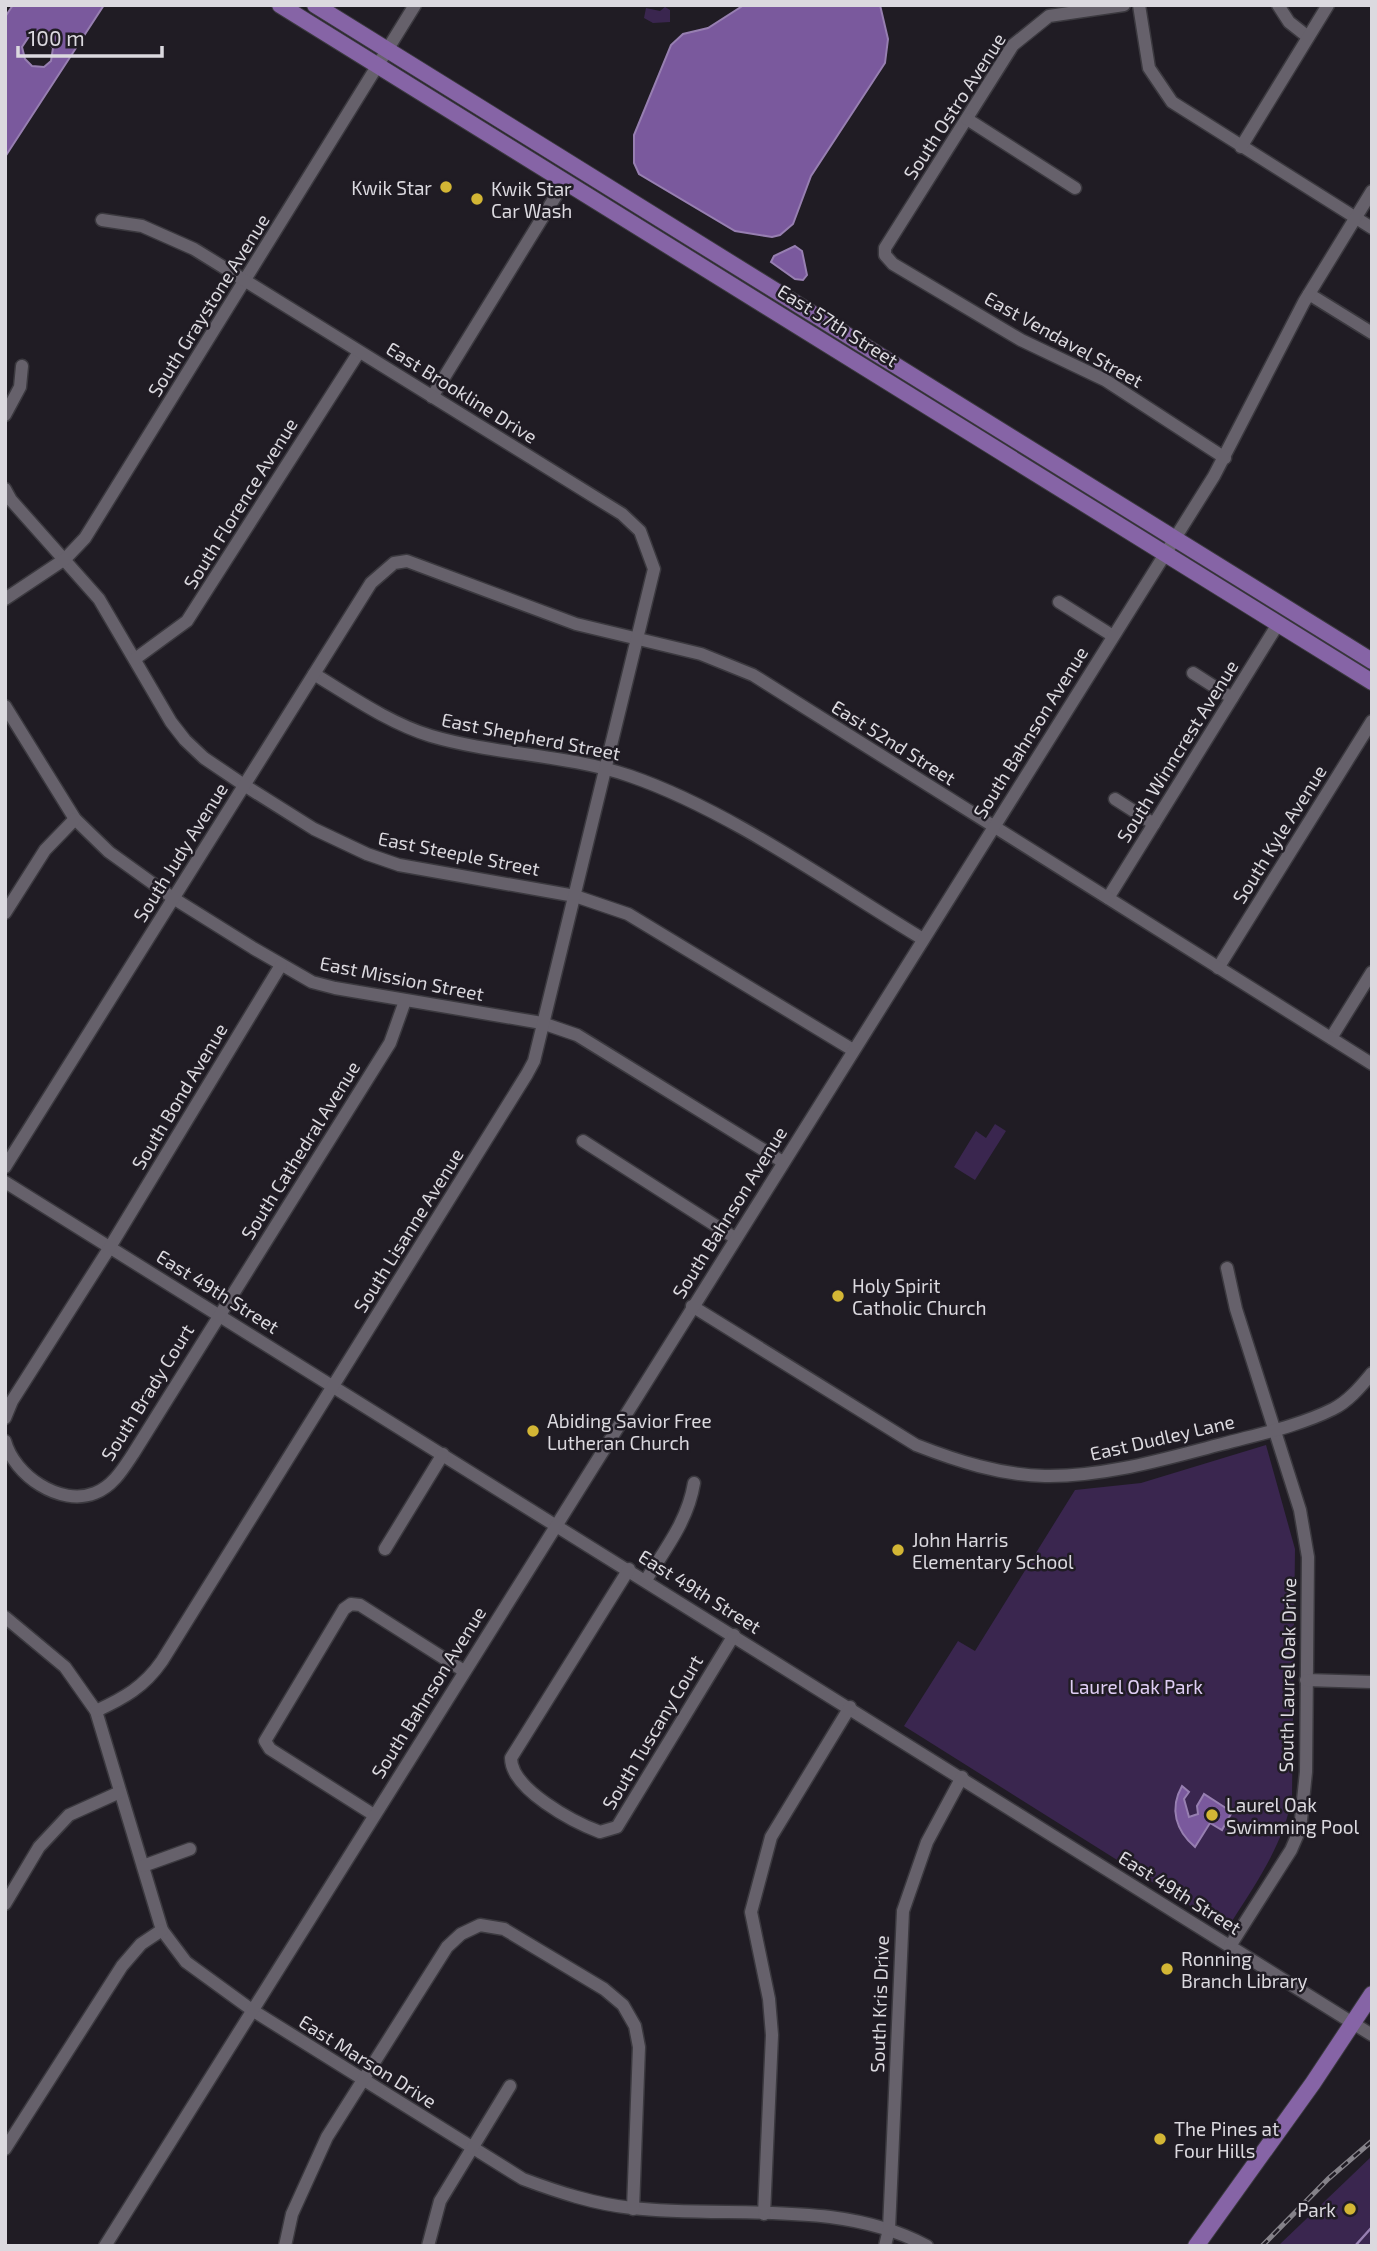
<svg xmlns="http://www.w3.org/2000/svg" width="1377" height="2251" viewBox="0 0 1377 2251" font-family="'Exo 2',sans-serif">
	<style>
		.green { fill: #3a264f }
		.water { fill: #7a599d; stroke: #977fb1; stroke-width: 2; fill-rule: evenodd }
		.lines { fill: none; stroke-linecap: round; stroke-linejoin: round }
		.stream { stroke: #977fb1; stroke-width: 2.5 }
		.minor-casing { stroke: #3b393f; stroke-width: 15 }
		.major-casing { stroke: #3b393f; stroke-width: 18 }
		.minor { stroke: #66616b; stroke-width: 12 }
		.major { stroke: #8664a6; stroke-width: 16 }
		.rail-casing { stroke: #858289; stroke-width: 5 }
		.rail { stroke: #201c24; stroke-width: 2.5; stroke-dasharray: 8; stroke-linecap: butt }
		.poi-dot { fill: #d3b635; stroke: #201c24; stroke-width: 2.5 }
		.labels { text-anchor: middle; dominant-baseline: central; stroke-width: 5; stroke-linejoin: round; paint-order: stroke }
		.street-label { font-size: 19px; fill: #dbd9df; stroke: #201c24 }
		.poi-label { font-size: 19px; fill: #dbd9df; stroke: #201c24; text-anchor: start }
		.park-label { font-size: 19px; fill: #e0cef5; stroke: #201c24 }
	</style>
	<rect width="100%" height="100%" fill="#201c24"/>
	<g class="green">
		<polygon points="665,7 670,10 670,22 653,23 644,18 646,8 660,11"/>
		<polygon points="995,1124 1006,1131 975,1180 954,1167 976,1131 986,1138"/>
		<path d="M1266,1445L1295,1549L1292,1796C1284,1846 1253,1887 1227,1929L904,1726L958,1641L975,1651L1075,1490L1141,1483Z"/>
		<polygon points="1372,2156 1372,2246 1278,2246"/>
	</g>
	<g class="water">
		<path d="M13,5H104L5,157V17ZM30,35H41L53,48L51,61L44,67L32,66L25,59L22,47Z"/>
		<polygon points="744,5 880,5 888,39 885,63 811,176 793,224 780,235 772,237 735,231 639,174 634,163 634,135 671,45 683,34 708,28"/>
		<polygon points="795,246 802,251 807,275 803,280 795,279 771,262 774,256"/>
		<path d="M1182,1786L1189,1792L1184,1799L1189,1817L1198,1814L1197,1806L1204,1794L1232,1812L1222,1830L1210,1823L1195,1847C1176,1831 1169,1809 1182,1786Z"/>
	</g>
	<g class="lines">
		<polyline class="stream" points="1355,2246 1372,2227"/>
		<defs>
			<g id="minor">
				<polyline points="1124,5 1049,16 1013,45 885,248 885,255 893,264 1021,340 1105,380 1225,458"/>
				<polyline points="1139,5 1149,68 1172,102 1372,228"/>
				<polyline points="1278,5 1289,22 1308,37"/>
				<polyline points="967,119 1075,188"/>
				<polyline points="1241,147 1328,5"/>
				<polyline points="1309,294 1372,333"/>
				<polyline points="432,397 565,181"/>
				<polyline points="5,415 20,387 22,366"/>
				<polyline points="5,489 11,500 99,599 171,722 185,740 204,758 244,785 314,829 367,854 399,865 575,896 628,914 853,1050"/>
				<polyline points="5,599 65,559 85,538 415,5"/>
				<polyline points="1059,602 1113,636"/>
				<polyline points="135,659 187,621 359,352"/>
				<polyline points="1193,673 1232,698"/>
				<path d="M314,674C352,697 389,723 431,736C496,755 565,754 630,776C729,810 833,885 923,939"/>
				<polyline points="5,706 75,819 109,852 173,898 253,948 312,982 335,988 542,1023 577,1035 783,1162"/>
				<polyline points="1115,799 1154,824"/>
				<polyline points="1108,898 1278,624"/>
				<polyline points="5,913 45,850 75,819"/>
				<polyline points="1218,968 1372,721"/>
				<polyline points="1331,1038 1372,972"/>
				<polyline points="583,1141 735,1238"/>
				<polyline points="5,1167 371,583 394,563 407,561 576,624 701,654 753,675 1372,1064"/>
				<polyline points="5,1182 1372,2035"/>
				<polyline points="1227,1268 1236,1309 1300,1510 1308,1557 1306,1772 1300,1829 1291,1850 1230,1946"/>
				<path d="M692,1306L916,1445C957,1461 1000,1475 1045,1476C1105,1477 1164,1459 1222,1444C1259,1434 1299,1426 1333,1409C1349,1401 1361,1386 1372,1373"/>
				<polyline points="5,1418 12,1401 110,1247 281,965"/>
				<path d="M5,1441C14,1475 60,1507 95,1493C113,1486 123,1469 133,1454L390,1043L405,1001"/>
				<polyline points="385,1549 443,1454"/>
				<path d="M629,1569L511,1758C511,1789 573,1822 600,1832L617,1827L734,1635"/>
				<path d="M646,1580C666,1548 688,1520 694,1483"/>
				<path d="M5,1617L65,1667L96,1711L162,1930L186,1962L252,2010L523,2179C558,2192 594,2204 632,2208C729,2219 838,2198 927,2246"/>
				<polyline points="1306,1680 1372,1682"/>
				<path d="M96,1711C124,1698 144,1687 162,1661L527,1074L534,1061L654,569L640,531L622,514L194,249L142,226L102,220"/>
				<polyline points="374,1815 270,1749 265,1741 344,1609 351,1604 360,1605 464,1671"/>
				<polyline points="143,1866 190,1849"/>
				<polyline points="5,1904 39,1847 69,1815 120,1792"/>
				<polyline points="5,2149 122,1966 141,1944 162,1930"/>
				<polyline points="764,2214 772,2035 769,1999 751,1912 771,1837 850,1707"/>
				<polyline points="105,2246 1214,476 1304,302 1372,191"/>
				<polyline points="285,2246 292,2214 327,2137 447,1947 461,1934 480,1925 504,1929 604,1989 623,2005 635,2026 639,2047 633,2209"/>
				<polyline points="428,2246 440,2201 510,2086"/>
				<polyline points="885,2246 889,2229 903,1911 927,1842 962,1777"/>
			</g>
			<g id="major">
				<polyline points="280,5 1372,682"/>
				<polyline points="315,5 1372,661"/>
				<polyline points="1196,2246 1313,2083 1372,1994"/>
			</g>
		</defs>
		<use href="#minor" class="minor-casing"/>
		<use href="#major" class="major-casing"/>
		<use href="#minor" class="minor"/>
		<use href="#major" class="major"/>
		<defs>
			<polyline id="rail" points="1262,2246 1328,2179 1372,2141"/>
		</defs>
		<use href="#rail" class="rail-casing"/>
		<use href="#rail" class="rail"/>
	</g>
	<g class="poi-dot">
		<circle cx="446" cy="187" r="7"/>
		<circle cx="477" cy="199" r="7"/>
		<circle cx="838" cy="1296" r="7"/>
		<circle cx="533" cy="1431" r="7"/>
		<circle cx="898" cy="1550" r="7"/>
		<circle cx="1212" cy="1815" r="7"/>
		<circle cx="1167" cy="1969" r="7"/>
		<circle cx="1160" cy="2139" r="7"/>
		<circle cx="1350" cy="2209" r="7"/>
	</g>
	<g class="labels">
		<g class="street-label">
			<text transform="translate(954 106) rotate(-57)">South Ostro Avenue</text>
			<text transform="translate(208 305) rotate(-58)">South Graystone Avenue</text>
			<text transform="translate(838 325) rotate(32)">East 57th Street</text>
			<text transform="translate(1064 339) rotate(29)">East Vendavel Street</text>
			<text transform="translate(462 392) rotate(32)">East Brookline Drive</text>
			<text transform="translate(240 503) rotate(-58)">South Florence Avenue</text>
			<text transform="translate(1030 732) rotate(-58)">South Bahnson Avenue</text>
			<text transform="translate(531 736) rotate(11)">East Shepherd Street</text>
			<text transform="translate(894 742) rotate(32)">East 52nd Street</text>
			<text transform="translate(1177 751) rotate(-58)">South Winncrest Avenue</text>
			<text transform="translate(1279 834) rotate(-58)">South Kyle Avenue</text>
			<text transform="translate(180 852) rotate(-58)">South Judy Avenue</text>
			<text transform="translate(459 853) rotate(11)">East Steeple Street</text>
			<text transform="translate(402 978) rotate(11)">East Mission Street</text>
			<text transform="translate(179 1096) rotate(-59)">South Bond Avenue</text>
			<text transform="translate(300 1150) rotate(-58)">South Cathedral Avenue</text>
			<text transform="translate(729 1212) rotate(-58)">South Bahnson Avenue</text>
			<text transform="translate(408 1230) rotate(-58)">South Lisanne Avenue</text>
			<text transform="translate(218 1291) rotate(32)">East 49th Street</text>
			<text transform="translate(147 1392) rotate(-58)">South Brady Court</text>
			<text transform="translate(1162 1437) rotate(-13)">East Dudley Lane</text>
			<text transform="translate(700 1591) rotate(32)">East 49th Street</text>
			<text transform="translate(1287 1675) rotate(-89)">South Laurel Oak Drive</text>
			<text transform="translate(428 1692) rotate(-58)">South Bahnson Avenue</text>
			<text transform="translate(652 1732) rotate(-59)">South Tuscany Court</text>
			<text transform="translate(1180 1892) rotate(32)">East 49th Street</text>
			<text transform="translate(879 2004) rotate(-88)">South Kris Drive</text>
			<text transform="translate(368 2061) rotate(32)">East Marson Drive</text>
		</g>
		<g class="poi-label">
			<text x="432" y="187" text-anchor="end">Kwik Star</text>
			<text x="491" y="188">Kwik Star<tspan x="491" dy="22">Car Wash</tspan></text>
			<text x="852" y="1285">Holy Spirit<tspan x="852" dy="22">Catholic Church</tspan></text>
			<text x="547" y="1420">Abiding Savior Free<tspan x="547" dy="22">Lutheran Church</tspan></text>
			<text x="912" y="1539">John Harris<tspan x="912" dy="22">Elementary School</tspan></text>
			<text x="1226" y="1804">Laurel Oak<tspan x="1226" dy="22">Swimming Pool</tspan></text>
			<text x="1181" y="1958">Ronning<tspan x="1181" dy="22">Branch Library</tspan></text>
			<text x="1174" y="2128">The Pines at<tspan x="1174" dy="22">Four Hills</tspan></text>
			<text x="1336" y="2209" text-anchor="end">Park</text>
		</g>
		<g class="park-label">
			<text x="1136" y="1686">Laurel Oak Park</text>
		</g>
	</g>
	<rect width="1377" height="2251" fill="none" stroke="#dbd9df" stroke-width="14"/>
	<path d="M18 46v10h144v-10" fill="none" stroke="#dbd9df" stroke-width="3.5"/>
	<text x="28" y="46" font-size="21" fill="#dbd9df" stroke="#201c24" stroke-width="5" paint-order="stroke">100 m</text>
</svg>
